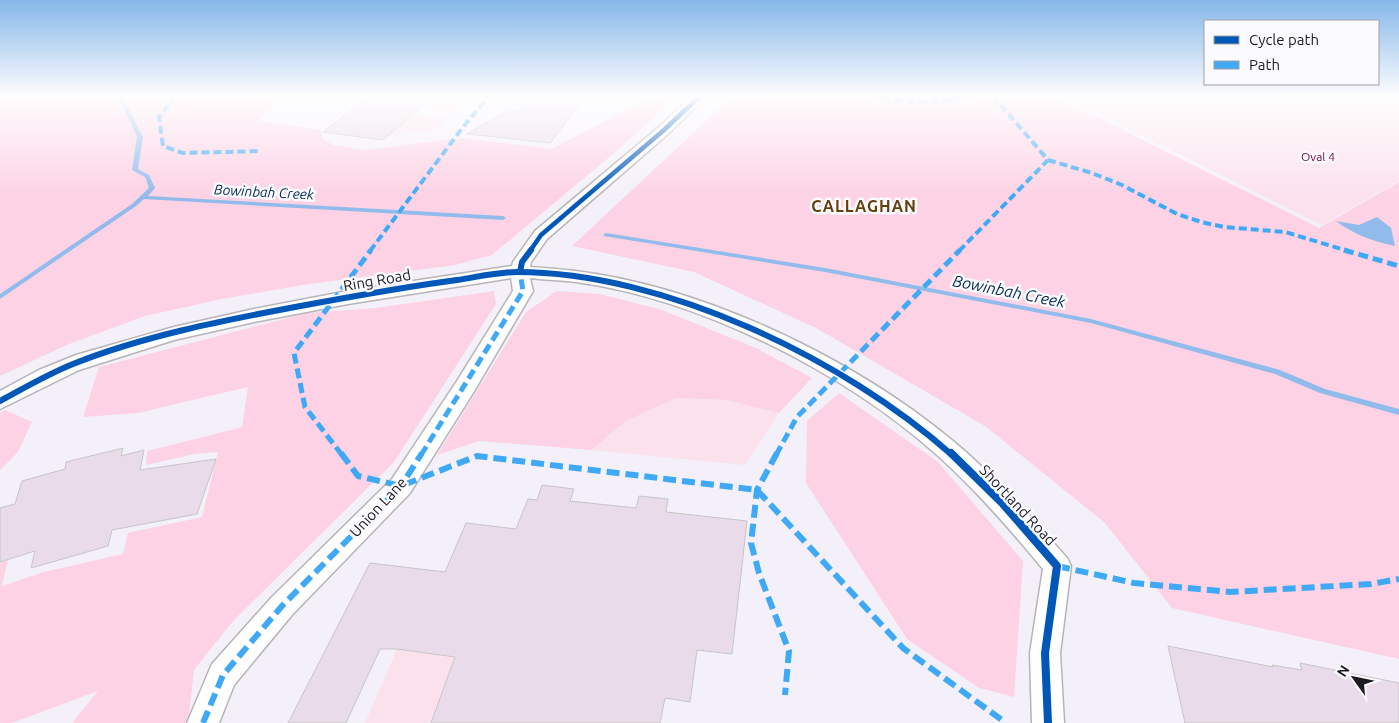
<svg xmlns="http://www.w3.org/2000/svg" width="1399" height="723" viewBox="0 0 1399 723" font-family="Ubuntu,sans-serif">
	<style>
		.built { fill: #f4f0f9 }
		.green { fill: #fbe1ec }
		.forest { fill: #fcd2e4 }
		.water { fill: #91bbeb }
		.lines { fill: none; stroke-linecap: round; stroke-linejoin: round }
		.stream { fill: #91bbeb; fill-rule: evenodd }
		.building { fill: #e9dbe9; stroke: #c6c5c7 }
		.minor-casing { stroke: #b6b4b7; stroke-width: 3 }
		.minor { fill: #fffeff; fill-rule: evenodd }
		.quiet-far2 { stroke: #3fa9f5; stroke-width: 4; stroke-dasharray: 8 4; stroke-linecap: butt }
		.quiet-far1 { stroke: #3fa9f5; stroke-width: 5; stroke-dasharray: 10 5; stroke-linecap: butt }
		.quiet { stroke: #3fa9f5; stroke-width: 6; stroke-dasharray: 13 6; stroke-linecap: butt }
		.cycleway-far2-casing { stroke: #fbfafe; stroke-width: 7 }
		.cycleway-far1-casing { stroke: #fbfafe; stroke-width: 9 }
		.cycleway-casing { stroke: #fbfafe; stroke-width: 11 }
		.cycleway-far2 { stroke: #0057b8; stroke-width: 4.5 }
		.cycleway-far1 { stroke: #0057b8; stroke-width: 6 }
		.cycleway { stroke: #0057b8; stroke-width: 8 }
		.labels { text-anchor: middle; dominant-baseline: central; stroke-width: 5; stroke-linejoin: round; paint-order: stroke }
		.far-park-label { font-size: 12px; fill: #720344; stroke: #fbfafe }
		.far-water-label { font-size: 14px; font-style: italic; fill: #002b55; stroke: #fbfafe }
		.street-label { font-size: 15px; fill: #1c1a1e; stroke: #fbfafe }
		.far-district-label { font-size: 16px; font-weight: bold; letter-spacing: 1px; fill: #633f0c; stroke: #fbfafe }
		.water-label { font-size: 16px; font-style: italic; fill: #002b55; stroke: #fbfafe }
	</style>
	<rect width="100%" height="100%" fill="#fcfbfd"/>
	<rect class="built" x="0" y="96" width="1399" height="627"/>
	<g class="green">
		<polygon points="443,96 478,96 460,108 426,111"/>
		<polygon points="1062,96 1378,96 1399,103 1399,181 1322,225"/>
		<polygon points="413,114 447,119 436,130 388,136"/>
		<polygon points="676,398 727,400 779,413 745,465 591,450 626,421"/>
		<polygon points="397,649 455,658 431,723 365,723"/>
	</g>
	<g class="forest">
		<polygon points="0,96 285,96 259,121 321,130 322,138 333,145 366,150 462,138 552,149 652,96 678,96 613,154 492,255 455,265 303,285 222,299 145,316 69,344 0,376"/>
		<polygon points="733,96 865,96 912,106 911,96 1055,96 1319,228 1399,182 1399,659 1172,608 1105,523 985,426 816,328 694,272 572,246"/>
		<polygon points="494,291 496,304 394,462 233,621 194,670 188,723 72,723 98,691 12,723 0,723 0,563 8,560 2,586 44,572 123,554 128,533 202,517 218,452 194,454 146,465 147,451 242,427 248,387 138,413 83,417 99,367 307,313 376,308"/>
		<polygon points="557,291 600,294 662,310 756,348 812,378 779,413 727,400 676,398 626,421 591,450 479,441 437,455 526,312"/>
		<polygon points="839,393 938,462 1023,561 1014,697 979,688 907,639 806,483 807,421"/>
		<polygon points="5,410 32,422 18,452 0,470 0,413"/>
	</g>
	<path class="water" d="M1377,217L1391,228L1395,246C1372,241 1355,235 1336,221L1359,225Z"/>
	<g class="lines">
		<g class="stream">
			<polygon points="118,96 122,96 143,137 138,169 149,175 155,188 148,196 503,216 506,218 503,220 144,199 136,206 0,299 0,294 132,204 149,188 145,177 132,170 137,137"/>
			<polygon points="606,233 825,268 1091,319 1280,370 1325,389 1399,409 1399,415 1320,393 1275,374 1091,323 825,272 604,236 603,235"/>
		</g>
	</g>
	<g class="building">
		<polygon points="370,96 434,96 383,140 323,132"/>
		<polygon points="531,96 585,96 550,143 467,134 510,109 518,111"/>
		<polygon points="123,448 121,456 144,450 140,470 216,459 197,514 112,530 108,546 31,568 35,551 0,562 0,508 15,504 22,481 65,469 66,462"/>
		<polygon points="542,485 574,489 570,501 636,508 639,496 668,499 666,512 747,521 732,654 697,650 690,702 665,698 660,723 431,723 455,657 397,649 380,649 346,723 288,723 370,563 445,572 466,523 516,529 528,499 537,500"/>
		<polygon points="1168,646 1273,667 1272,665 1302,670 1300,663 1399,683 1399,723 1185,723"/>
	</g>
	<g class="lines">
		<defs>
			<path id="minor" d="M692,96H707L669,133L547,239L531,262L530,267C545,268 561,269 575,271C705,287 853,358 953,441C995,476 1031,517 1067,558L1071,566L1060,653L1064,723H1032L1030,653L1043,569C1010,529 976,490 937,455C844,372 700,299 576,282C561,280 545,280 530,278L533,291L473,393L410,493L292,615L234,685L219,723H187L212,664L272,597L392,479L457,381L513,291L511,278L348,304L254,322L174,340L79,370L0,409V391L39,370L76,355L174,327L254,309L348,291L512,266L513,262L535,231L659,127Z"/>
		</defs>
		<use href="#minor" class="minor-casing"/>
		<use href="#minor" class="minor"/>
		<g class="quiet-far2">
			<polyline points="176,96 159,117 163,146 183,153 260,151"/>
			<path d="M871,96C906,104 940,102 975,96"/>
			<polyline points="1048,160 1092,173 1122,185 1177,214 1201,222 1224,227 1285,232 1348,251"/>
			<polyline points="370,251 463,127 489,96"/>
			<polyline points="959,251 1048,160 993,96"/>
		</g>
		<g class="quiet-far1">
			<polyline points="1344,250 1399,266"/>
			<polyline points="342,455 305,407 294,353 371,250"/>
			<polyline points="421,455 523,291 520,272"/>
			<polyline points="776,455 797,417 960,250"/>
		</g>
		<g class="quiet">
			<polyline points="341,453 358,476 401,486 477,456 757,490 903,648 1006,723"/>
			<polyline points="777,453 757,490 751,543 759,573 789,651 785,695"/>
			<polyline points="1057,566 1134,583 1230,592 1371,584 1399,579"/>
			<polyline points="203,723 223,675 282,606 401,486 422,453"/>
		</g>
		<defs>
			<polyline id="cycleway-far2" points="530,251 541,235 664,130 700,96"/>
			<g id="cycleway-far1">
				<polyline points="520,272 522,262 531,250"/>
				<path d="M0,401C24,388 48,374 73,364C143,336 221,321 295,307C349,297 403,287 457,280C477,277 497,272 517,272C664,272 844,359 952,455"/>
			</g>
			<polyline id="cycleway" points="951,453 1003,504 1057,566 1045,653 1048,723"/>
		</defs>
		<use href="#cycleway-far2" class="cycleway-far2-casing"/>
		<use href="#cycleway-far1" class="cycleway-far1-casing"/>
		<use href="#cycleway" class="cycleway-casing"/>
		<use href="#cycleway-far2" class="cycleway-far2"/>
		<use href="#cycleway-far1" class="cycleway-far1"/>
		<use href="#cycleway" class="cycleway"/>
	</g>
	<linearGradient id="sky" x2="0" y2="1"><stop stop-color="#85b7e9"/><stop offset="0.49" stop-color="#fefdfe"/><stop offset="1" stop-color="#fefdfe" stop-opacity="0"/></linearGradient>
	<rect width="1399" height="197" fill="url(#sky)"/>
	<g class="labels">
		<g class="far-park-label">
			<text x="1318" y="156">Oval 4</text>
		</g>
		<g class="far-water-label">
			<text transform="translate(264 192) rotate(3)">Bowinbah Creek</text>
		</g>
		<g class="street-label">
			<text transform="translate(377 280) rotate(-10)">Ring Road</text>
			<text transform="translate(1018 505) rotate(47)">Shortland Road</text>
			<text transform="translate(378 507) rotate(-47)">Union Lane</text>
		</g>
		<g class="far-district-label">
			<text x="864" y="206">CALLAGHAN</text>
		</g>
		<g class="water-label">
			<text transform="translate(1009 291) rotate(11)">Bowinbah Creek</text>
		</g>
	</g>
	<rect x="1204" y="20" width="175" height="65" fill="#fbfafe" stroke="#a2a0a4"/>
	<rect x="1214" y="36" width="25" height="8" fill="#0057b8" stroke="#a2a0a4"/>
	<text x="1249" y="45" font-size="15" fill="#1c1a1e">Cycle path</text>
	<rect x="1214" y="61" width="25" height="8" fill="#3fa9f5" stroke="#a2a0a4"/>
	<text x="1249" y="70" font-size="15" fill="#1c1a1e">Path</text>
	<g transform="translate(1354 678) rotate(303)" stroke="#fbfafe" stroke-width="4" paint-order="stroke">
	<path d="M0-4L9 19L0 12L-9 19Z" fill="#1c1a1e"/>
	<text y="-8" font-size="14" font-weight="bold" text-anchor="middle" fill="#1c1a1e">N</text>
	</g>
</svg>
